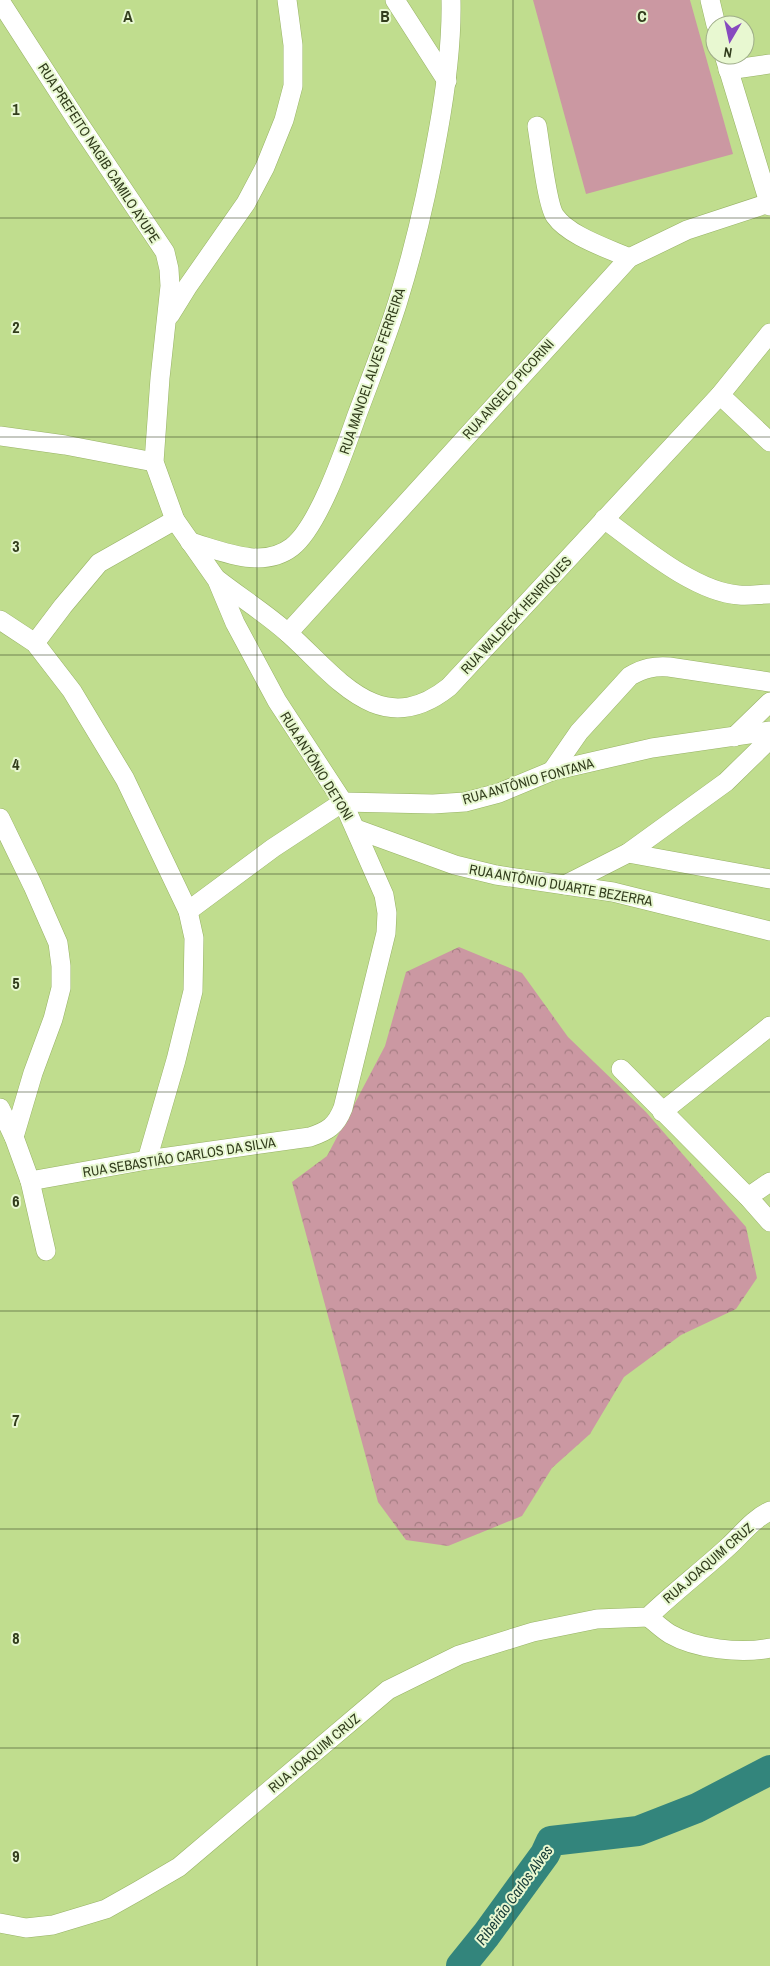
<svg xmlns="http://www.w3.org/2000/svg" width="770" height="1966" viewBox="0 0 770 1966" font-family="'Archivo Narrow',sans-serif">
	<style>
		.forest { fill: url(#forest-crowns) }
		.pitch { fill: #cb98a2 }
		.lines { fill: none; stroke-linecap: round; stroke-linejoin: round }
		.river { stroke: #33857c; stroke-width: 30 }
		.minor-casing { stroke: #97b265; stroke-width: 20 }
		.minor { stroke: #fff; stroke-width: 19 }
		.grid { fill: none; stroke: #323d1d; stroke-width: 1; stroke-opacity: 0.55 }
		.labels { text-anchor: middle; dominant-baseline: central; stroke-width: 4; stroke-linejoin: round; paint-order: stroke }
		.street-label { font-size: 14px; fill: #323d1d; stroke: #e8f8d1 }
		.water-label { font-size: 15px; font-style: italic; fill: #153b37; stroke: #e8f8d1 }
		.grid-label { font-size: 16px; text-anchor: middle; font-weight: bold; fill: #323d1d; stroke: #e8f8d1; stroke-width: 4; stroke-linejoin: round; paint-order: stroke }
	</style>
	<defs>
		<pattern id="forest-crowns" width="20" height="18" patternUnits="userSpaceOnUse" patternTransform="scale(1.25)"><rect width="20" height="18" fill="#cb98a2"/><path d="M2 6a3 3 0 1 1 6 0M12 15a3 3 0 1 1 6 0" fill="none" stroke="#a57d83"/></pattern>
	</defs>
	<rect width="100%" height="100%" fill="#c0dd8e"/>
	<polygon class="forest" points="459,947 522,973 568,1037 646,1112 746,1227 757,1278 736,1309 681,1335 624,1377 590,1434 552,1468 522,1516 448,1546 406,1540 378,1502 292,1182 327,1156 385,1046 406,972"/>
	<polygon class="pitch" points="533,0 690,0 733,154 586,194"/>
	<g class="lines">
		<polyline class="river" points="461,1966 486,1935 545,1854 551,1841 638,1831 697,1808 770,1770"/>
		<defs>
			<g id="minor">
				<polyline points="395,0 447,81"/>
				<polyline points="710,0 716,25"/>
				<path d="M0,1L78,122L165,252L169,269L170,286L160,378L154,462L175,520L217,580L235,623L277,701L343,802L384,895L387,913L386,933L343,1108C336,1126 328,1131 310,1137L147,1160L30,1181"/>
				<polyline points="724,55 770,206"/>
				<polyline points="728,70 770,64"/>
				<path d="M537,126C540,143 547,205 555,216C569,236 607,248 629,258"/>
				<polyline points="170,315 188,286 246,203 265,167 284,120 293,86 293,45 287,0"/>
				<polyline points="720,395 770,442"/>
				<polyline points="0,436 65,445 154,462"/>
				<path d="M604,519C640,545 694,592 739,595C749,596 760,594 770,594"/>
				<path d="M190,542C222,551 262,570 292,547C319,526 345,449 357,415C371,377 386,340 398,301C415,246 428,189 438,132C446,88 452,45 451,0"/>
				<path d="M218,580C241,598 267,614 289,634C336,676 380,742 449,687L720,395L770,333"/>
				<polyline points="0,620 35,643 72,691 125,779 188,911 194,938 193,991 176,1060 147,1160"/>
				<polyline points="288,633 629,258 687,230 769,203"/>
				<polyline points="35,643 63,606 99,563 175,520"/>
				<polyline points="734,737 770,702"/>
				<path d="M552,771L579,732L630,676C644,668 654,666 669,667L770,682"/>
				<polyline points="343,802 433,804 465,802 499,793 552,771 652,748 770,731"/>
				<polyline points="0,818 33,886 58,943 61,966 61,988 53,1019 33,1073 14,1137"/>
				<polyline points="356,829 455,865 496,875 613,892 770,931"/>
				<polyline points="628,853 770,879"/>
				<polyline points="565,885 628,853 726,782 770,739"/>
				<polyline points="188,911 273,848 343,802"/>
				<polyline points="621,1069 748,1197 770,1222"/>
				<polyline points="0,1108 14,1137 30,1181 46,1251"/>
				<polyline points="662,1112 770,1026"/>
				<polyline points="748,1197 770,1182"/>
				<path d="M648,1617C655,1622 662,1629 670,1634C696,1649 741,1654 770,1648"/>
				<path d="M0,1923L26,1928L53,1925L106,1909L138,1891L179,1867L388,1690L459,1655L533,1632L597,1619L648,1617C674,1592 703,1570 729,1546C742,1534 753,1519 770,1511"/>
			</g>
		</defs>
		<use href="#minor" class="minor-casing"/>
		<use href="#minor" class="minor"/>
	</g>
	<path class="grid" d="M257,0V1966M513,0V1966M0,218H770M0,437H770M0,655H770M0,874H770M0,1092H770M0,1311H770M0,1529H770M0,1748H770"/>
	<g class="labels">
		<g class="street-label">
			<text transform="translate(99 153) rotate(57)">RUA PREFEITO NAGIB CAMILO AYUPE</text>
			<text transform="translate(372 371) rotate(-71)">RUA MANOEL ALVES FERREIRA</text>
			<text transform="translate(508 389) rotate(-48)">RUA ANGELO PICORINI</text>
			<text transform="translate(516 615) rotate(-47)">RUA WALDECK HENRIQUES</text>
			<text transform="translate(317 766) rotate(58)">RUA ANTÔNIO DETONI</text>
			<text transform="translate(528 781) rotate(-16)">RUA ANTÔNIO FONTANA</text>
			<text transform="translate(561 885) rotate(10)">RUA ANTÔNIO DUARTE BEZERRA</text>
			<text transform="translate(179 1157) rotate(-9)">RUA SEBASTIÃO CARLOS DA SILVA</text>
			<text transform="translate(708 1563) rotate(-41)">RUA JOAQUIM CRUZ</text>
			<text transform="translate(314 1753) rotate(-40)">RUA JOAQUIM CRUZ</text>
		</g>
		<g class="water-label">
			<text transform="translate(514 1895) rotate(-54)">Ribeirão Carlos Alves</text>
		</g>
	</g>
	<g class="grid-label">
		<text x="128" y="22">A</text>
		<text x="385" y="22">B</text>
		<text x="642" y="22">C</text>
		<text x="16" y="115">1</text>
		<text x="16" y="333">2</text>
		<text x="16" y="552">3</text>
		<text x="16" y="770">4</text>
		<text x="16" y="989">5</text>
		<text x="16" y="1207">6</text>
		<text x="16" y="1426">7</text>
		<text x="16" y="1644">8</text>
		<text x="16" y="1862">9</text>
	</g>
	<g transform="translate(730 40) rotate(189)"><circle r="24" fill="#e8f8d1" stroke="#9fad89"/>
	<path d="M0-4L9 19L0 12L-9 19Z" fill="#874abf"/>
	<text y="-8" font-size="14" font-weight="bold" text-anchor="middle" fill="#323d1d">N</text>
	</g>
</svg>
